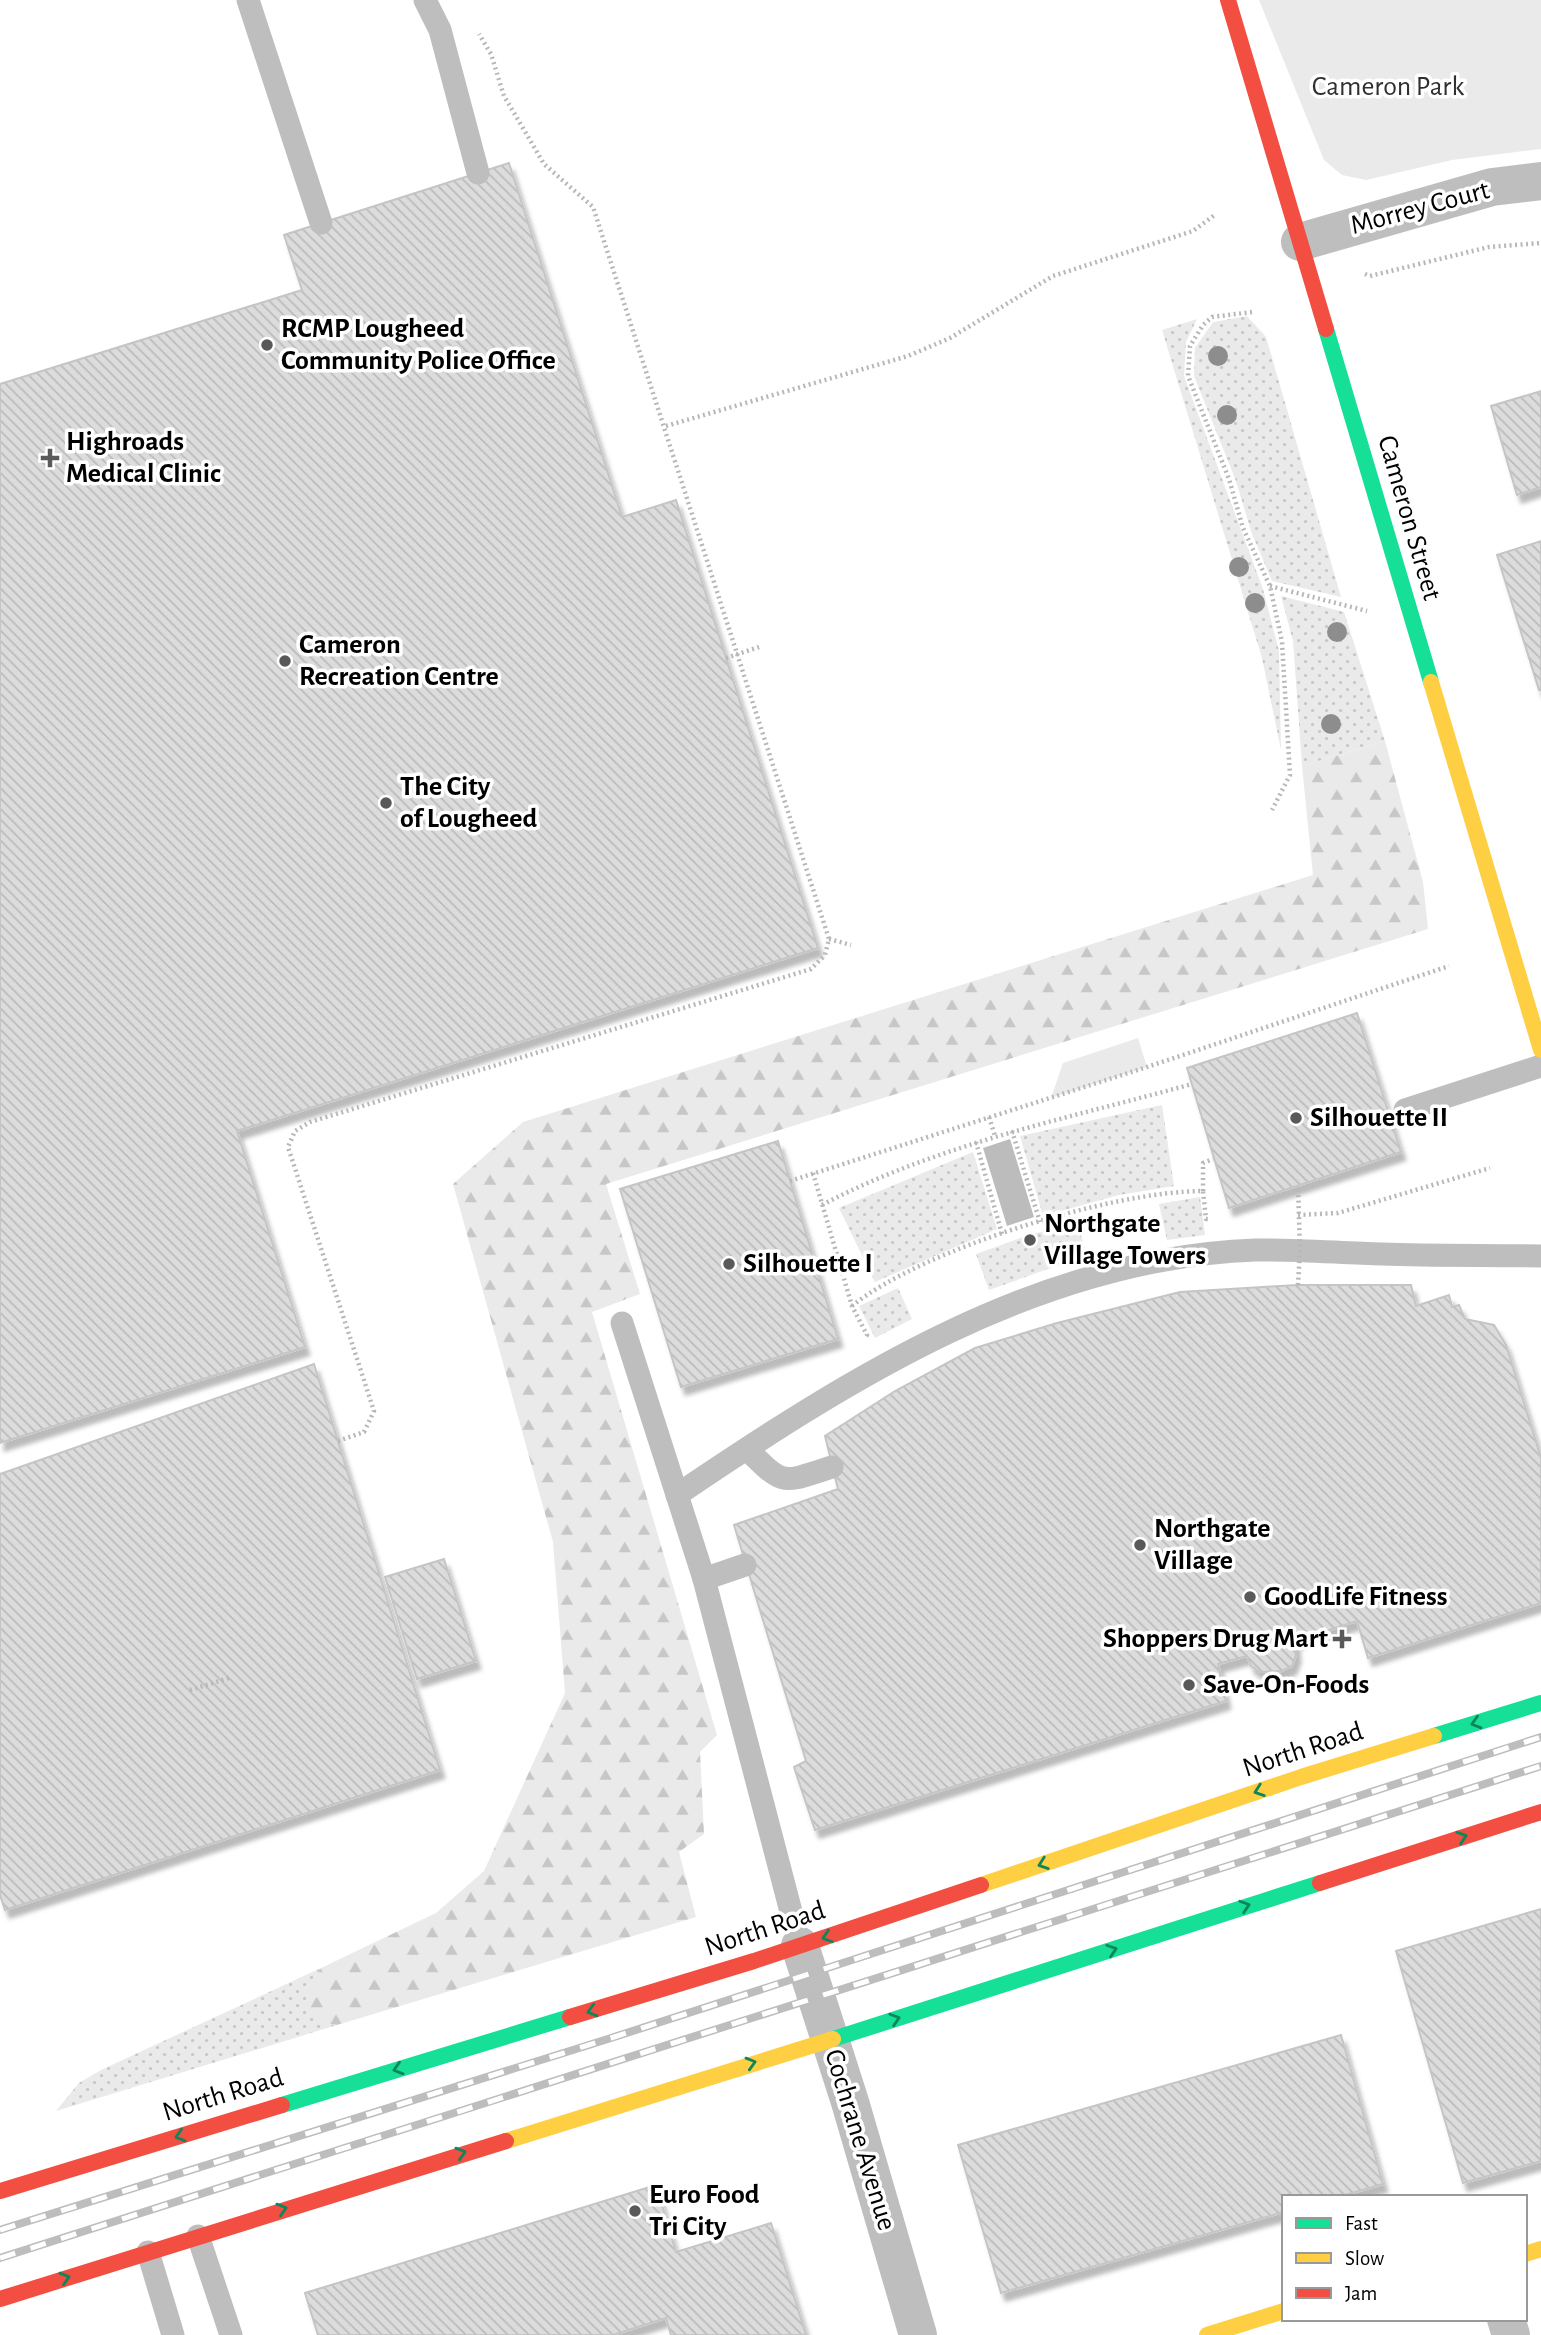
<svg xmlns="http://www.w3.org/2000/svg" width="1541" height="2335" viewBox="0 0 1541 2335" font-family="'Alegreya Sans',sans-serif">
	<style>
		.grass { fill: url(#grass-dots) }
		.forest { fill: url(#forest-firs) }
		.park { fill: #eaeaea }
		.water { fill: #bcbcbc }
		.building { fill: url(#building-back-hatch); stroke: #c5c5c5; stroke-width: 2; filter: url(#shadow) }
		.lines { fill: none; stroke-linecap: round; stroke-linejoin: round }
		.path { stroke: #b8b8b8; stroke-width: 4.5; stroke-dasharray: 2 3.5; stroke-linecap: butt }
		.lane { stroke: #bebebe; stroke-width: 23 }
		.street { stroke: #bebebe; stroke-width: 38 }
		.fast { stroke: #16e098; stroke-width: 16 }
		.slow { stroke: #ffcf43; stroke-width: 16 }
		.jam { stroke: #f24e42; stroke-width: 16 }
		.rail-casing { stroke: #bdbdbd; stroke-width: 8 }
		.rail { stroke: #fff; stroke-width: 5; stroke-dasharray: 16; stroke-linecap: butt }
		.path-bridge { stroke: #b8b8b8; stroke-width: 4.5; stroke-dasharray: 2 3.5; stroke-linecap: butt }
		.tree { fill: #8d8d8d }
		.oneway { stroke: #0d865b }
		.poi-dot { fill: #595959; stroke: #fff; stroke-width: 2.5 }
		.labels { text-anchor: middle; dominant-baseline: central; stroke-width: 7; stroke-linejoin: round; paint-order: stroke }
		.park-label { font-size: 28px; fill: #2f2f2f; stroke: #fff }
		.street-label { font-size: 28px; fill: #000; stroke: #fff }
		.poi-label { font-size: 28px; font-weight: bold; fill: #000; stroke: #fff; text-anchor: start }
	</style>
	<defs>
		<pattern id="grass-dots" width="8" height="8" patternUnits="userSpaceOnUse" patternTransform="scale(1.75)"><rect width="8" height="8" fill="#eaeaea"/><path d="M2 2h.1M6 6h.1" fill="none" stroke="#c7c7c7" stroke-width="1.8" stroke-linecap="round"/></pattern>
		<pattern id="forest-firs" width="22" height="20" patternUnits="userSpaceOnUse" patternTransform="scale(1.75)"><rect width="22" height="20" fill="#eaeaea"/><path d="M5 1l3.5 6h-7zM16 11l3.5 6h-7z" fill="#c7c7c7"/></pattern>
		<pattern id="building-back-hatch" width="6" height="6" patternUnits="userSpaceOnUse" patternTransform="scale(1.75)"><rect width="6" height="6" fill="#dcdcdc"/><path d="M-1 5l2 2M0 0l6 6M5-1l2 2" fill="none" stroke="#bbb"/></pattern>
		<filter id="shadow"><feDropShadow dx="4.5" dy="8" stdDeviation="2" flood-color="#0004"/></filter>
	</defs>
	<rect width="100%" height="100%" fill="#fff"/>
	<g class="grass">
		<polygon points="1247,316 1266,337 1341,597 1272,581 1252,534 1236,481 1194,376 1195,348 1213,322"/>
		<polygon points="1197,319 1186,342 1184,376 1263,589 1279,651 1281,750 1262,658 1162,330"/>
		<polygon points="1281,596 1344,612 1385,741 1302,766 1293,641"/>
		<polygon points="1162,1105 1174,1186 1119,1195 1043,1216 1020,1136"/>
		<polygon points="973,1152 997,1229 875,1282 839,1208"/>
		<polygon points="1200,1197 1205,1235 1167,1240 1159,1204"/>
		<polygon points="1077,1222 1087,1255 989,1290 976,1254 1026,1236"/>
		<polygon points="898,1288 912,1319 875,1338 859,1306"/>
		<polygon points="321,1968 307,1987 316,2021 337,2025 56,2111 79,2083 101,2070"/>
	</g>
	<polygon class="forest" points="1385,741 1423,882 1428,929 606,1184 640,1294 592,1312 717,1735 700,1752 704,1834 679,1852 696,1917 337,2025 316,2022 307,2000 307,1987 321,1968 436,1913 484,1871 565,1693 553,1542 453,1184 523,1122 1313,875 1302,766"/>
	<g class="park">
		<polygon points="1259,0 1541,0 1541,149 1452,160 1366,180 1342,175 1324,160"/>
		<polygon points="1138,1038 1147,1067 1051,1098 1063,1063"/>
	</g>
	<polygon class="water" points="1010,1139 1034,1217 1007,1226 983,1148"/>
	<g class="building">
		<polygon points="509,163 622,517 676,500 818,948 237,1131 305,1347 0,1443 0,384 302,290 284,235"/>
		<polygon points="1541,391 1541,487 1517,495 1491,406"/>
		<polygon points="1541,541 1541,690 1539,690 1497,555"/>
		<polygon points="1357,1013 1401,1152 1229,1208 1187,1068"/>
		<polygon points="778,1141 838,1339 681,1387 620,1189"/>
		<polygon points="1298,1285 1411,1285 1416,1306 1449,1295 1452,1307 1459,1305 1465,1319 1494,1325 1506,1345 1541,1458 1541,1603 1368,1658 1357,1621 1295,1641 1296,1655 1292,1666 1282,1671 1260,1672 1251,1666 1247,1656 1218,1664 1226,1701 815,1830 794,1767 806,1761 734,1525 838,1489 825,1436 895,1391 975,1348 1057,1323 1180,1292"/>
		<polygon points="314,1364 440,1770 5,1910 0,1895 0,1474"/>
		<polygon points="444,1559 476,1661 417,1679 385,1577"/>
		<polygon points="1541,1909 1541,2161 1463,2183 1396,1951"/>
		<polygon points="1341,2035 1383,2184 1338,2197 1284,2197 1284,2212 1001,2293 958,2145"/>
		<polygon points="656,2185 676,2252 771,2223 806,2335 671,2335 666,2318 613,2335 318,2335 305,2293"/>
	</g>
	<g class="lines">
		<g class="path">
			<polyline points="1365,274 1370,276 1489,247 1541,243"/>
			<polyline points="1252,312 1212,317 1203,325 1190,346 1188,376 1229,479 1243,528 1270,586 1282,642 1290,775 1272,810"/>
			<polyline points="666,426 908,356 950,338 1053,276 1193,231 1216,214"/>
			<polyline points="1270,586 1367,611"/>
			<polyline points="726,658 759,647"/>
			<polyline points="829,939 851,945"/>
			<polyline points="989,1117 995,1136"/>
			<polyline points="1012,1131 1040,1222"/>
			<polyline points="976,1142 1002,1234"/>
			<polyline points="813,1173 852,1306 867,1335 865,1337"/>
			<polyline points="790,1181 1147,1067 1449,966"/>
			<polyline points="1203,1191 1203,1163 1213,1159"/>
			<path d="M822,1205C938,1144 1066,1119 1192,1084"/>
			<polyline points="1298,1215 1338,1213 1490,1168"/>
			<path d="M852,1306C922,1249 1113,1191 1203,1191L1206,1219H1209"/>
			<polyline points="338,1441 364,1432 374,1411 288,1147 295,1131 310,1122 811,969 825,955 829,939 593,207 544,164 504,96 491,54 479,34"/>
			<polyline points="190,1690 229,1678"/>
		</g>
		<g class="lane">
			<polyline points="248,0 321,223"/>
			<polyline points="425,0 440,30 478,173"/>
			<polyline points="1405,1110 1541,1066"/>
			<polyline points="622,1323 704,1579 800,1946"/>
			<path d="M747,1449C785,1487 781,1483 832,1467"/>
			<path d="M677,1495C850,1378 1039,1258 1255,1250C1297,1249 1340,1253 1382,1254C1435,1256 1488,1255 1541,1256"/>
			<polyline points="704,1579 745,1565"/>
			<polyline points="198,2236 231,2335"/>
			<polyline points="148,2252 173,2335"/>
		</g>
		<g class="street">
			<polyline points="1300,242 1492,187 1541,181"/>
			<polyline points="800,1946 850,2102 918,2335"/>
			<polyline points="1506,2319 1511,2335"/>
		</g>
		<g class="fast">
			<polyline points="1326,329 1431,682"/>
			<polyline points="1434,1736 1541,1703"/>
			<polyline points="833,2039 1320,1883"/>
			<polyline points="282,2105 570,2017"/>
		</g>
		<g class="slow">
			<polyline points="1431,682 1541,1050"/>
			<polyline points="981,1885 1301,1777 1434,1736"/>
			<polyline points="506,2141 833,2039"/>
			<polyline points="1525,2254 1541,2249"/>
			<polyline points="1207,2335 1284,2311"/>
		</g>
		<g class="jam">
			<polyline points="1228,0 1326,329"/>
			<polyline points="1320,1883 1541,1812"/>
			<polyline points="570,2017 754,1961 981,1885"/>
			<polyline points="0,2191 282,2105"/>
			<polyline points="0,2299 506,2141"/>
		</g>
		<defs>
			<g id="rail">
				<polyline points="0,2230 611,2038 1541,1737"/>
				<polyline points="0,2258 1541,1766"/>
			</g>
		</defs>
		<use href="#rail" class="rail-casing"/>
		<use href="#rail" class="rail"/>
		<polyline class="path-bridge" points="1298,1285 1300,1251 1298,1186"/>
	</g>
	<g class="tree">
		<circle cx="1218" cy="356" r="10"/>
		<circle cx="1227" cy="415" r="10"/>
		<circle cx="1239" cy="567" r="10"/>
		<circle cx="1255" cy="603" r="10"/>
		<circle cx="1337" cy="632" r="10"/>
		<circle cx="1331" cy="724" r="10"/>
	</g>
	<defs><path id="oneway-chevron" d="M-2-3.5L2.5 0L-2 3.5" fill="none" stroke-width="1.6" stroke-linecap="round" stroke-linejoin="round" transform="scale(1.75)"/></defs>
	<g class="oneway">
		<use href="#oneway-chevron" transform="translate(1476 1723) rotate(163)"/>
		<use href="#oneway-chevron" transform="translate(1259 1791) rotate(161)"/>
		<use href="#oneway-chevron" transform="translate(1462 1837) rotate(-18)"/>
		<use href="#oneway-chevron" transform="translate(1043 1864) rotate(161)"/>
		<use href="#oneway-chevron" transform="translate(1245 1906) rotate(-18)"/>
		<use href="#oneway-chevron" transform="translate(827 1937) rotate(162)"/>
		<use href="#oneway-chevron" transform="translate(1112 1950) rotate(-18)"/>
		<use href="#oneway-chevron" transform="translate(592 2011) rotate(164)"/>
		<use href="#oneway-chevron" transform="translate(895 2019) rotate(-18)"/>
		<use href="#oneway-chevron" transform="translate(751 2063) rotate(-16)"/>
		<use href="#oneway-chevron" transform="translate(398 2069) rotate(163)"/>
		<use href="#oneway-chevron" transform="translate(180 2136) rotate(163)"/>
		<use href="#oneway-chevron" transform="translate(461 2153) rotate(-17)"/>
		<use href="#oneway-chevron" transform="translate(282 2209) rotate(-17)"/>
		<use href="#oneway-chevron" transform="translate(65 2278) rotate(-17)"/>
	</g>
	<g class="poi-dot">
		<circle cx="267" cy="345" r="7"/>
		<path d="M46.5 447.5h7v7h7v7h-7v7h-7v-7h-7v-7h7z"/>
		<circle cx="285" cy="661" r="7"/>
		<circle cx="386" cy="803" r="7"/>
		<circle cx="1296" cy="1118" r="7"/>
		<circle cx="1030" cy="1240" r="7"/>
		<circle cx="729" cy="1264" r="7"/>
		<circle cx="1140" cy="1545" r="7"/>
		<circle cx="1250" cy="1597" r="7"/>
		<path d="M1338.5 1628.5h7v7h7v7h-7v7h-7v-7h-7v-7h7z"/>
		<circle cx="1189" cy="1685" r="7"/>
		<circle cx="635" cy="2211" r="7"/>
	</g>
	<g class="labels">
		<g class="park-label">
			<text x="1388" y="87">Cameron Park</text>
		</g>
		<g class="street-label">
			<text transform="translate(1420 208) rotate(-15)">Morrey Court</text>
			<text transform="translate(1409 518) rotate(74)">Cameron Street</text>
			<text transform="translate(1303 1750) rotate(-18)">North Road</text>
			<text transform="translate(765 1929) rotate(-18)">North Road</text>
			<text transform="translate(223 2095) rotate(-17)">North Road</text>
			<text transform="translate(860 2140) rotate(73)">Cochrane Avenue</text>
		</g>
		<g class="poi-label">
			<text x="281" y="329">RCMP Lougheed<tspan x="281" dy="32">Community Police Office</tspan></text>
			<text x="66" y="442">Highroads<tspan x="66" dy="32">Medical Clinic</tspan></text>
			<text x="299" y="645">Cameron<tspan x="299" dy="32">Recreation Centre</tspan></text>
			<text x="400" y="787">The City<tspan x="400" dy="32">of Lougheed</tspan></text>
			<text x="1310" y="1118">Silhouette II</text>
			<text x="1044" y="1224">Northgate<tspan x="1044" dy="32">Village Towers</tspan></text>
			<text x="743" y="1264">Silhouette I</text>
			<text x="1154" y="1529">Northgate<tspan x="1154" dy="32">Village</tspan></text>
			<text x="1264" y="1597">GoodLife Fitness</text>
			<text x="1328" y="1639" text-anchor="end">Shoppers Drug Mart</text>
			<text x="1203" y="1685">Save-On-Foods</text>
			<text x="649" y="2195">Euro Food<tspan x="649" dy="32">Tri City</tspan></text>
		</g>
	</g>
	<rect x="1282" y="2195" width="245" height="126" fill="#ffffff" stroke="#999999" stroke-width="2"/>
	<rect x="1296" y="2218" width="35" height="10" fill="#16e098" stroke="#999999" stroke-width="2"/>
	<text x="1345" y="2230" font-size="21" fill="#000000">Fast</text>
	<rect x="1296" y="2253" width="35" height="10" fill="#ffcf43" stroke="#999999" stroke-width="2"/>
	<text x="1345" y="2265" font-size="21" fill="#000000">Slow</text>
	<rect x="1296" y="2288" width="35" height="10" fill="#f24e42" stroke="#999999" stroke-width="2"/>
	<text x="1345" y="2300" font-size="21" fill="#000000">Jam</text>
</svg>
